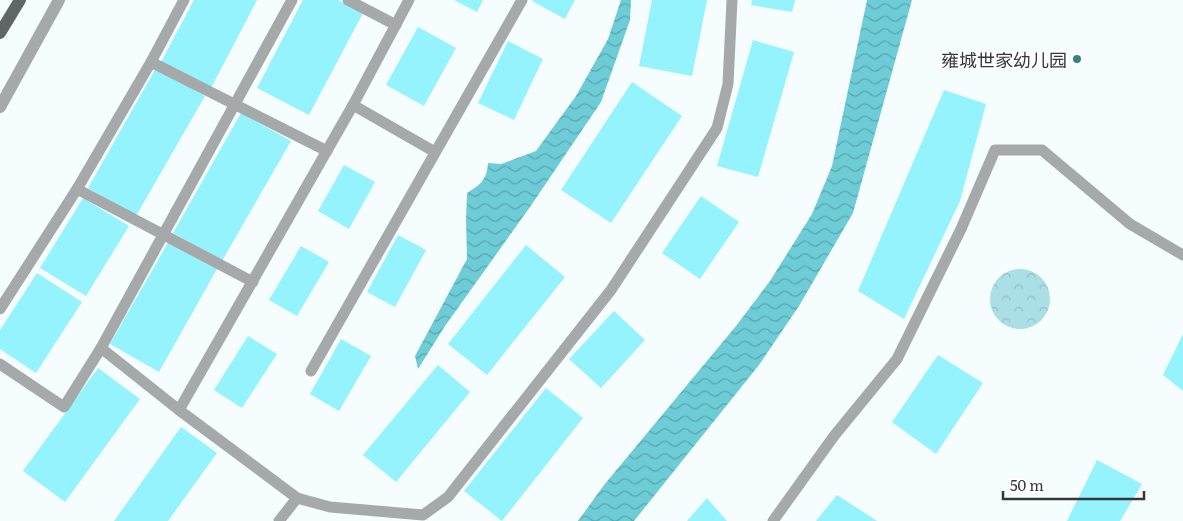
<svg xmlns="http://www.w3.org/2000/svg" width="1183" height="521" viewBox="0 0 1183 521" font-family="Literata,'Noto Sans SC',serif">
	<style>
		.park { fill: url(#park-crowns) }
		.water { fill: url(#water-waves) }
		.building { fill: #94f3fd }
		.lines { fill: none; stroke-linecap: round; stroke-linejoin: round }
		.service { stroke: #a6a9a9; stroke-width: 11 }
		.tertiary { stroke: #a6a9a9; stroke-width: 12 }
		.primary { stroke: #606566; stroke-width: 12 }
		.poi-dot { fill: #377f87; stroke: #fff; stroke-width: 2 }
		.labels { text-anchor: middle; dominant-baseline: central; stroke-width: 4.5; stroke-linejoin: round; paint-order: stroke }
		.poi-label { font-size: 18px; fill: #353738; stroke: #fff; text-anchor: end }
	</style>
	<defs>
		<pattern id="park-crowns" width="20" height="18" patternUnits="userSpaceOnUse" patternTransform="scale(1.25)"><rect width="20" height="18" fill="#aadfe5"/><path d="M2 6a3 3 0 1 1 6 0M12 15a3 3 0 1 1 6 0" fill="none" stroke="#93c0c5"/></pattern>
		<pattern id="water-waves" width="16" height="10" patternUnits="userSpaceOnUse" patternTransform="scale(1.25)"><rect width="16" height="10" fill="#6dccd6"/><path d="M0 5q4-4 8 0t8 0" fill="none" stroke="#5aa6af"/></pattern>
	</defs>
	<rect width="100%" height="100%" fill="#f6fdfe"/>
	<circle class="park" cx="1020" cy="299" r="30"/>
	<g class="water">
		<path d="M621,0H631L630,20L601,102L530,207L445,326L418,369L415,356L467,259L466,220L467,193C480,185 487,180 488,163L501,164L536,151L576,96L608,39Z"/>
		<polygon points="867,0 912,0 853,213 799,306 759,365 634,521 578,521 604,485 736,326 770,281 812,214 832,166"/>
	</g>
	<g class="building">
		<polygon points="194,0 257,0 211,88 161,62"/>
		<polygon points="303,0 338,0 363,13 309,115 257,88"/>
		<polygon points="454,0 483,0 477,12"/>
		<polygon points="533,0 575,0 565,19 532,1"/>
		<polygon points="652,0 707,0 692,76 639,66"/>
		<polygon points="752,0 795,0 792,12 751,5"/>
		<polygon points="418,27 456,48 424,106 386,85"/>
		<polygon points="753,40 794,52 758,177 717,166"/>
		<polygon points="508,41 543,59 514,120 478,103"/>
		<polygon points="156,68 205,96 136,216 88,188"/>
		<polygon points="632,82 682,116 611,223 561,190"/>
		<polygon points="944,90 986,104 960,201 904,319 858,291"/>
		<polygon points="241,113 291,141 222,261 173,233"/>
		<polygon points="344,165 375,182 349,229 318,211"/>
		<polygon points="701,196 739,222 700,279 662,253"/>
		<polygon points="83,198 129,226 86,296 40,268"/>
		<polygon points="398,235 426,250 395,307 367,292"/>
		<polygon points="169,241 217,269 159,372 110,344"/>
		<polygon points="526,245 565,277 487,375 448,344"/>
		<polygon points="301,246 329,262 297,316 269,300"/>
		<polygon points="37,273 82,302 36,373 0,349 0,330"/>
		<polygon points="614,311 645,340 601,388 569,359"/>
		<polygon points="1183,334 1183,391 1163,375"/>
		<polygon points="248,336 277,354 242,408 214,390"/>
		<polygon points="341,339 371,356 339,411 310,394"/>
		<polygon points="938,355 983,383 936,454 892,422"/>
		<polygon points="438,365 470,392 396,482 363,455"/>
		<polygon points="98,368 140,399 65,502 23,471"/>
		<polygon points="546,388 583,418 502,521 464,491"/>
		<polygon points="181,427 217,453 168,521 114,521"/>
		<polygon points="1097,460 1142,484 1120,521 1067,521"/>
		<polygon points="837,495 877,521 816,521"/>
		<polygon points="707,498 727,521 687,521"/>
	</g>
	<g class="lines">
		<g class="service">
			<polyline points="292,0 101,348 179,410 353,105 409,0"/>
			<polyline points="348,0 396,25"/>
			<polyline points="151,62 327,151"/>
			<polyline points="353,105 435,152"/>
			<polyline points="77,189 253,282"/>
			<polyline points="0,309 77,189 151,62 184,0"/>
			<polyline points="0,364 64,407 101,348"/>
			<polyline points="311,371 522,0"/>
			<polyline points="179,410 297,498"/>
			<polyline points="279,521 297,498 330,507 423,515 448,497 611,290 717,128 728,84 732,0"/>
			<polyline points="773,521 834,436 897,359 961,229 995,150 1042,150 1130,224 1183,255"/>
		</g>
		<polyline class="tertiary" points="0,107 59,0"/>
		<polyline class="primary" points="0,33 20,0"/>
	</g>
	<circle class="poi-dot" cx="1077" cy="59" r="5"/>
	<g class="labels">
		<g class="poi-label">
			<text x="1067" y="59">雍城世家幼儿园</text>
		</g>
	</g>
	<path d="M1003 491v8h141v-8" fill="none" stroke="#353738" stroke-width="2.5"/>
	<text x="1010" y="491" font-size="15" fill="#353738" stroke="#ffffff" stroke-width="4" paint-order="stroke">50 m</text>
</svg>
